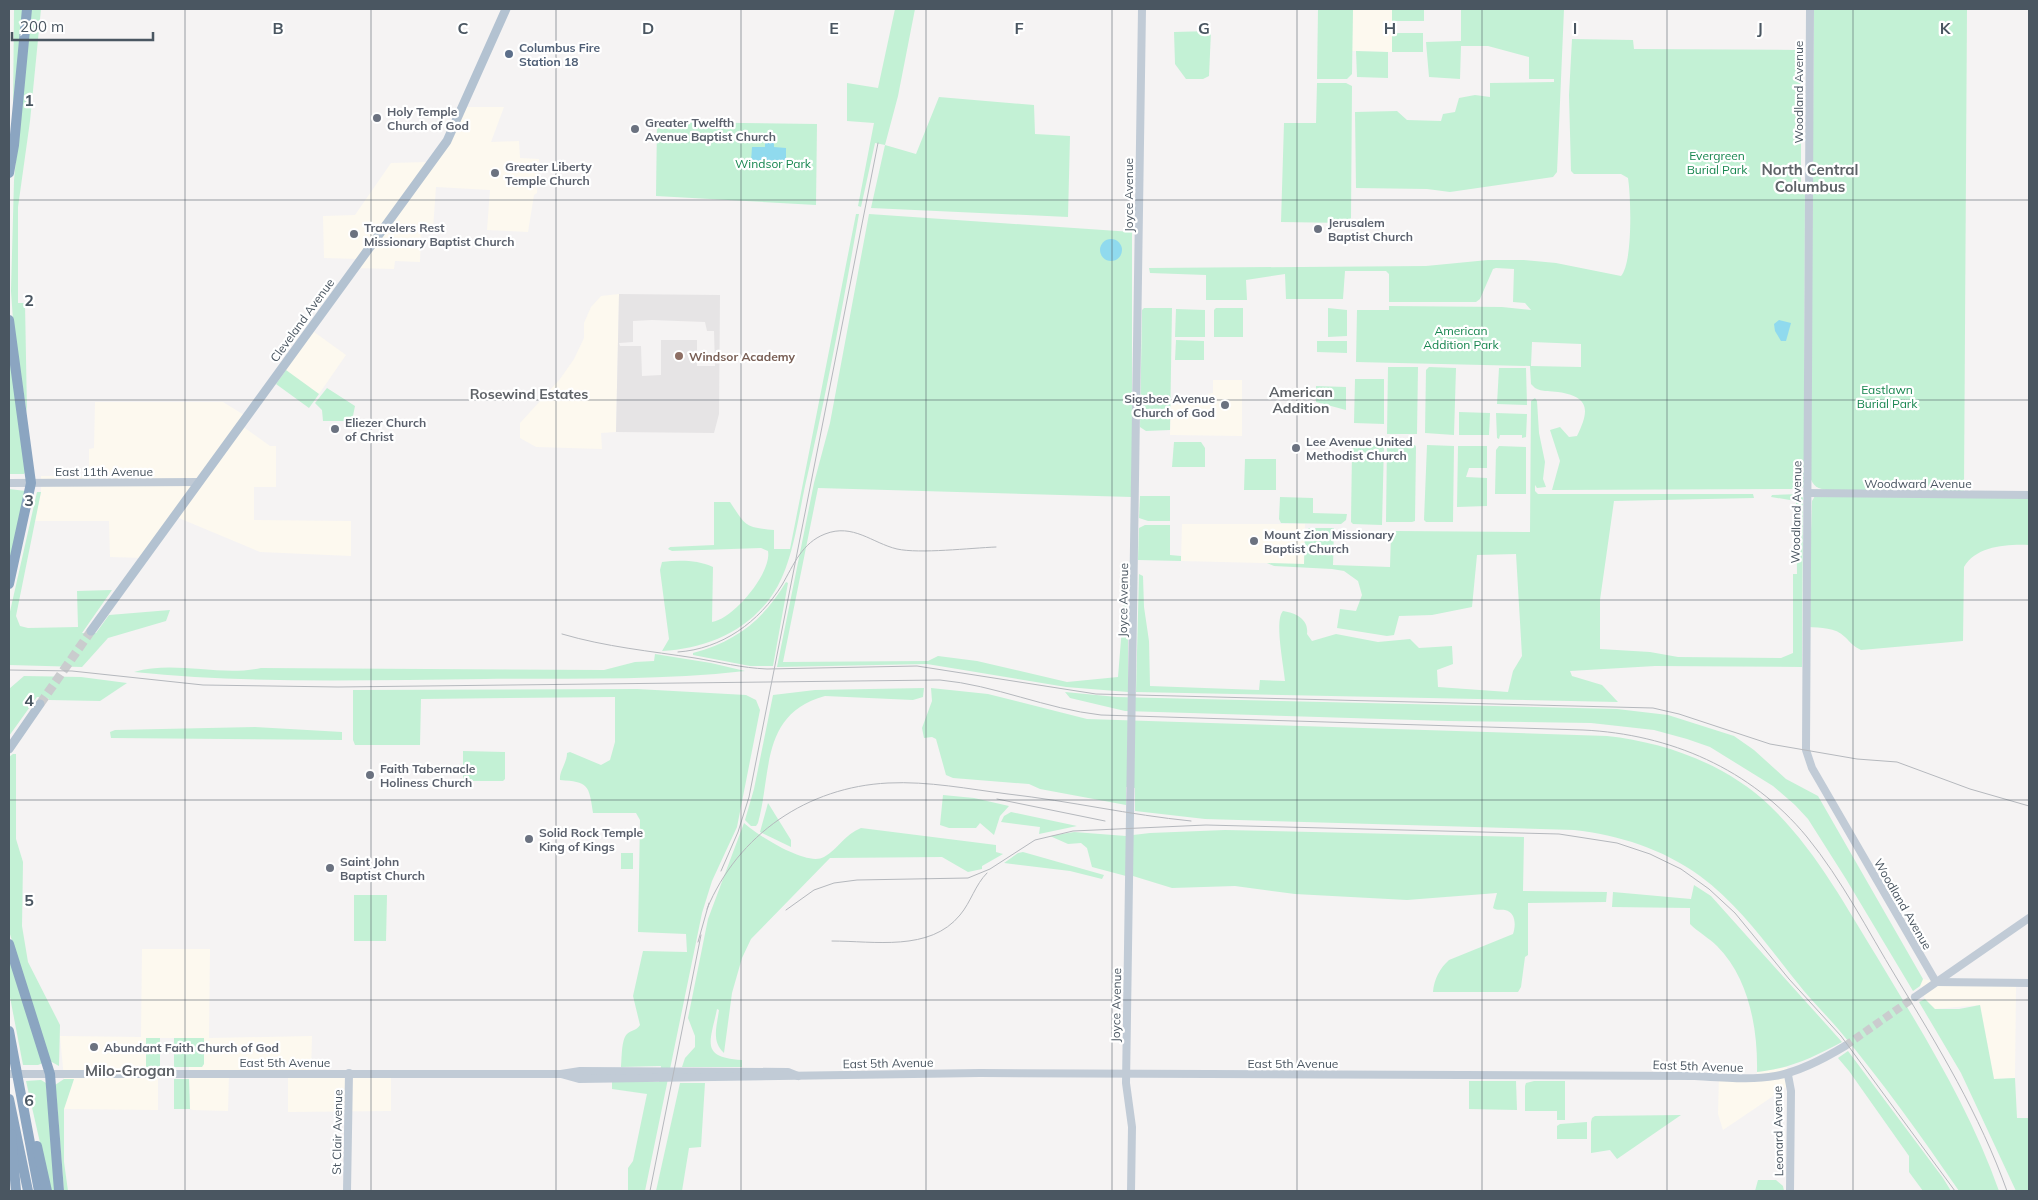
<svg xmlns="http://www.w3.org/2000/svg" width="2038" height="1200" viewBox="0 0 2038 1200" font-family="Mulish,sans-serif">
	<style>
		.commercial { fill: #fdf9ef }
		.education { fill: #e6e4e5; fill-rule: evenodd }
		.green { fill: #c3f1d5; fill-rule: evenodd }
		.water { fill: #90daee }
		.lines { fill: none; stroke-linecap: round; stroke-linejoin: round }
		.secondary-tunnel { stroke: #caccce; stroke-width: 8; stroke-dasharray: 8 4; stroke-linecap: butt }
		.primary-tunnel { stroke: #caccce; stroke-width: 9; stroke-dasharray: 9 4.5; stroke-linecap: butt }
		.secondary { stroke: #c1cbd6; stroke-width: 8 }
		.primary { stroke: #b3c2d1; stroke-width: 9 }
		.highway { stroke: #8ba5c1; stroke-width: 10 }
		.rail { stroke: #b5b8bd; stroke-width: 1 }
		.grid { fill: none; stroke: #4a5661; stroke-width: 1; stroke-opacity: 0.55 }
		.service-dot { fill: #5c6f8a; stroke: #fff; stroke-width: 2 }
		.worship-dot { fill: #6b7280; stroke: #fff; stroke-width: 2 }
		.education-dot { fill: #8d6e63; stroke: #fff; stroke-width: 2 }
		.labels { text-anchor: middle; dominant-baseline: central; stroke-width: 4.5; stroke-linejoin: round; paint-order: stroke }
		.service-label { font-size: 12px; font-weight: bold; fill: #4e5e75; stroke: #fff; text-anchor: start }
		.street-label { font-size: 12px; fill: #4a5661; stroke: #fff }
		.worship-label { font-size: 12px; font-weight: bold; fill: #5b616d; stroke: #fff; text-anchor: start }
		.park-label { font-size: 12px; fill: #17864f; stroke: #fff }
		.education-label { font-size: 12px; font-weight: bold; fill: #785e54; stroke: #fff; text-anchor: start }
		.neighbourhood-label { font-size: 14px; font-weight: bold; fill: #5f6368; stroke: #fff }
		.quarter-label { font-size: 15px; font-weight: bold; fill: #5f6368; stroke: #fff }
		.grid-label { font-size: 16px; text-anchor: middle; font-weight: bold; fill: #4a5661; stroke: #fff; stroke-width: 4.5; stroke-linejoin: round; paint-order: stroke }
	</style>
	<rect width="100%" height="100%" fill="#f5f3f3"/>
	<g class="commercial">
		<polygon points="1353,9 1392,9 1392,52 1352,51"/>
		<polygon points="461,107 504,107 491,142 519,141 520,158 539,159 537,193 534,195 528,232 487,230 490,190 436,187 433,229 421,229 420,262 395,261 394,269 354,268 360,259 324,258 323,216 355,215 391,163 428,162 451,129"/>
		<polygon points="619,294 616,432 601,433 602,449 536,447 520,438 520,423 560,379 574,359 584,338 584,323 591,307 601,296"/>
		<polygon points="310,329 346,355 319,394 282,368"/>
		<polygon points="1213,380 1242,380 1242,436 1170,435 1171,400 1208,400 1208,394 1213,393"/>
		<polygon points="95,402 223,402 244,415 238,423 270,446 276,446 276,487 254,487 254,520 351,521 351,556 260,552 174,516 144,558 110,557 109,521 35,521 41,492 41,476 89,476 89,449 94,448"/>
		<polygon points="1182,524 1305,524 1304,564 1181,561"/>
		<polygon points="142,949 210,949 209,1038 312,1036 311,1073 391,1074 391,1111 288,1112 288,1073 229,1073 228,1111 193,1110 190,1109 189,1067 202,1067 204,1064 204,1038 146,1038 146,1067 158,1067 158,1110 64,1109 74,1079 64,1079 60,1036 141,1037"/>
		<polygon points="1923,979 1939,982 2013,982 2016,987 2015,1078 1994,1079 1980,1005 1934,1009 1925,999 1920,986"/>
		<polygon points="1787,1067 1791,1084 1723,1130 1718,1114 1719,1075 1757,1078 1757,1072"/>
	</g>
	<path class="education" d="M619,294L720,295L719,414L714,433L616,432ZM652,320L705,322L707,331H714L715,366H697V340H661V375L642,376L641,346H620L619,343L633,342V321Z"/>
	<g class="green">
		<polygon points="14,9 24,9 13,112"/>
		<polygon points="31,9 41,9 30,121 18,207 18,303 25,303 27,413 14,335 11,291 14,180"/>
		<polygon points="895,9 915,9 898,96 885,145 916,154 939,97 1034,105 1035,134 1070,136 1068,217 871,208 885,145 875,143 861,207 858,206 874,123 847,121 847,83 878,88"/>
		<polygon points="1318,9 1353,9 1352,74 1347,79 1317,79"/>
		<rect x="1392" y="9" width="32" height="12"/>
		<polygon points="1426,9 1564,9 1557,172 1553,177 1450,192 1427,189 1356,188 1355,112 1397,111 1407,120 1441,121 1443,114 1455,112 1459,98 1475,95 1490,97 1490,83 1554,82 1554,79 1529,79 1529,57 1488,46 1461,46 1460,79 1429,77 1426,42 1461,41 1461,9"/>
		<path d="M1814,9H1967L1964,491L1826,490C1817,488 1813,486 1810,477Z"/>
		<polygon points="1211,31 1209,76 1203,79 1186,79 1175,64 1174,32"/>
		<rect x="1392" y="33" width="31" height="19"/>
		<path d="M1572,39L1633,40L1634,49L1801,50V183H1805L1804,486L1801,489L1552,490L1560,461L1550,430L1560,427L1569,437L1577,436C1589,411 1591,397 1558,392C1551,391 1542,392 1535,388L1531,384L1530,366L1356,362L1357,310H1389V306L1502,307L1531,310L1525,303L1513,302L1514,269L1496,268L1493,269L1480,299L1476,302H1389V274L1386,271H1345L1343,299H1286L1285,274L1246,280L1247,300H1206V275L1150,273L1149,268L1426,266L1488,260H1524L1556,263L1621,276C1633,263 1631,196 1628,178L1621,174H1574L1571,171L1569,95ZM1532,342L1581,344V367L1531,366Z"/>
		<polygon points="1356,51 1388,52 1388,78 1357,77"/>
		<polygon points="1317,83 1346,83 1352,86 1351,218 1346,223 1281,222 1284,123 1316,123"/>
		<polygon points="657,122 817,124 816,205 656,196"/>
		<path d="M856,214H859C843,305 826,396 805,486C797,523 792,571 768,601C742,634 703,649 662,651L669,639L660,570L662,562C680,560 697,560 713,567L712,622C733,619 772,573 768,551L761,548L672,551L668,549L670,547L714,545V502H730C746,526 744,527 774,530V549H790Z"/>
		<polygon points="869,214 1132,232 1132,497 818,488 783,662 928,661 938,656 977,661 1067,682 1118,677 1124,602 1128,602 1128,692 1066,687 927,664 777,667 814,483 830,423"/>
		<polygon points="1144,308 1172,308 1170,430 1146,431 1140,427 1142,310"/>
		<polygon points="1216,308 1243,308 1243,337 1214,337 1214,310"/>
		<polygon points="1328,308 1347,310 1347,336 1328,337"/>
		<polygon points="1176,309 1205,310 1205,337 1175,337"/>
		<polygon points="9,339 26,471 24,474 9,474"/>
		<polygon points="1176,340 1204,341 1204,360 1175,360"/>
		<polygon points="1317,341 1347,341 1347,353 1317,352"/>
		<polygon points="1388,367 1418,367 1417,434 1387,434"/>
		<polygon points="1429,367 1456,368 1454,435 1425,433 1426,370"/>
		<polygon points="1499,368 1526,368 1527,405 1497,404"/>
		<polygon points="286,370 319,394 309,408 276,384"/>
		<polygon points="1355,379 1384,379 1384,424 1354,423"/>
		<polygon points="1316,386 1346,387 1346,410 1316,402"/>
		<polygon points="327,388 355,406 352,421 323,421 322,410 315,403"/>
		<path d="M1535,398L1537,401L1539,433L1545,462L1543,479L1546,487L1537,488L1535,485V491L1538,494H1753L1754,498L1614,501L1600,600V649L1650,652L1678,657L1781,658L1793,653V574H1797L1796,501L1771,497L1772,495L1800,494L1803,498L1802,667L1655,666L1570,671L1572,676L1602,685L1618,702L1136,692L1139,574L1143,576L1144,607L1149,641L1150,686L1259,690L1260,680L1285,681C1284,667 1274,620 1283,611C1297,613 1309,620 1307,634L1312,641L1336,634L1378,642L1410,639L1419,648L1452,646L1453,664L1437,670L1438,687L1508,692L1513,671L1522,656L1516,554L1477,555L1472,607L1432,615L1399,616L1394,635L1387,636L1337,628L1340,609L1356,611L1362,595L1358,581L1344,571L1332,569L1274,566L1267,563L1304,564L1305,531L1309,528H1334L1333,565L1390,567L1391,534L1396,531L1530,532L1531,401Z"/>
		<polygon points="1459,412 1490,413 1489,435 1459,435"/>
		<polygon points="1496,413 1527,414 1526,437 1522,438 1522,435 1500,435 1499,439 1497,438"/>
		<polygon points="1174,442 1201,442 1205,448 1205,467 1172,467"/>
		<polygon points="1355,444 1384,444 1382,525 1353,524 1351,522 1352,450"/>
		<polygon points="1387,444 1415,445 1416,447 1415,521 1412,522 1386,522"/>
		<polygon points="1427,445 1454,446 1453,522 1426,522 1424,520"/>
		<polygon points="1458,446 1487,446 1487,468 1469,468 1466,477 1487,478 1487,506 1457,507"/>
		<polygon points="1499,446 1526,447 1526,494 1495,494 1496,450"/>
		<polygon points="1245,459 1276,459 1276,490 1244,490"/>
		<polygon points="9,489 26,491 9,570"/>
		<polygon points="37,492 41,492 16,616 20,626 28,628 78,627 77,591 112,590 82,633 96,633 109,615 170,610 166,621 108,638 82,667 9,665 9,616"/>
		<polygon points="1140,496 1170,496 1170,521 1148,521 1139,518"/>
		<path d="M1815,496L2029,497V545C2007,544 1976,546 1964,567L1963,641L1861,650C1853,646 1851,643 1845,637C1835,627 1821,628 1808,627L1812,501Z"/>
		<polygon points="1280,497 1313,498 1313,513 1347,514 1346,520 1341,524 1281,523 1279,519"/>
		<polygon points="1145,525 1170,525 1170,555 1181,556 1181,561 1138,560 1139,528"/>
		<path d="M786,582L788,583L773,666H750L693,655V653C737,641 763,620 786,582Z"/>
		<path d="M655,654L711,663L745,671C659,681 571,678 485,679C368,680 250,684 134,672C175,660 219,677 261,668L604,670L635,662L654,661Z"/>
		<polygon points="24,676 81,677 127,683 100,701 49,700 48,698 37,697 9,736 9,689"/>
		<path d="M924,688L923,697L913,700L825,696C760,714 772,772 758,823L756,826H751L745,820L754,789L773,695L815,690Z"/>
		<path d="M931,688L988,694L1087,719L1607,736C1665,742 1728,765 1770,806C1815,849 1845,905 1877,957C1922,1032 1970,1108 1999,1191H1959C1921,1136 1882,1081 1839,1030C1828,1017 1815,1004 1804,991C1771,951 1742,907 1700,876C1663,849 1619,835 1574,830L1205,819L1135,811V788L1126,787V805L1040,789L1029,784L953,778L946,775L936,739L932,737L924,738L922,728L932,701Z"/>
		<path d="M637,689L746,695L756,700L760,710L737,827L712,881L702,913L645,1191H628V1168L633,1161L647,1094L612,1089V1082H659L661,1066L621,1067C622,1059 621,1040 627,1034C631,1030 636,1031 640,1025L633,996L643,951L687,952L686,934L638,932L640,820L636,813H593C589,784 588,782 560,780C559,771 567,763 567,753L570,752L601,765L610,760L615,742V697L421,699L420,745H355L353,740V690Z"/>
		<polygon points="1065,692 1117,697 1617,709 1668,715 1734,736 1754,750 1786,779 1818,796 1923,979 1920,986 1913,991 1846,879 1808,819 1795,805 1773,786 1710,747 1687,739 1654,730 1591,723 1448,721 1125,711 1070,698"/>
		<polygon points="255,727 342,732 342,740 111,738 110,732 115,730"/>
		<polygon points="463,751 505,752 505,779 503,781 463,781"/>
		<polygon points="13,754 16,754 16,839 23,862 22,926 28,962 60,1025 59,1066 50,1061 9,931 9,757"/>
		<polygon points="943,795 974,798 1009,806 1000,816 994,835 980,823 976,828 949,828 940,825"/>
		<polygon points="768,803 791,840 791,847 760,832"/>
		<polygon points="1011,812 1077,826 1039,834 1040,827 1001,822 1004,816"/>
		<path d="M744,823C757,835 807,867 824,857C838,849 845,834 861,828L996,845V852L1003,854L982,866V869L968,872L942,857L830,858L751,939L742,958L732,993L724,1053C711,1041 717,1026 719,1010L717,1009C710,1043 700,1057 742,1060V1067H682L685,1058L695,1047V1036L688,1018L708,919Z"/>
		<path d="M1225,830L1524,837L1523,891L1607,892L1606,902L1528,903V955L1525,957L1521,987L1518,992H1433C1434,979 1440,968 1449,960L1513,934C1516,926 1516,912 1505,910C1500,909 1498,911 1493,908L1497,893L1407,900L1295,894L1235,886L1172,888L1133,876V835L1150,833Z"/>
		<polygon points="1074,832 1126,836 1126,876 1092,867 1087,848 1081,843 1068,844 1050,836"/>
		<polygon points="1023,852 1104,875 1102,879 1070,871 1004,863 1018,853"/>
		<rect x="621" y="853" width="12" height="16"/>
		<path d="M1694,885L1711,896L1842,1042C1814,1057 1789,1069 1757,1072C1758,1029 1749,978 1717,946C1709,938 1698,932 1690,924V908L1612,907L1613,892L1691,899Z"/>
		<polygon points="354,895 387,895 386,941 354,941"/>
		<polygon points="9,953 43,1063 38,1065 23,1065 9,992"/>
		<polygon points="1925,999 1935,1009 1959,1009 1980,1005 1994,1079 2015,1078 2017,1118 2029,1118 2029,1191 2016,1191 1961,1073 1919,1002"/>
		<rect x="146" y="1038" width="14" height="29"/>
		<polygon points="174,1038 204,1038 204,1064 202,1067 174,1067"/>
		<polygon points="1848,1051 1943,1178 1951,1191 1923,1191 1909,1172 1909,1156 1849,1071 1838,1058"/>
		<polygon points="64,1079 74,1079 64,1109 64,1162 68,1191 64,1191 56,1092 55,1085"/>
		<polygon points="174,1079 189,1079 190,1109 174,1109"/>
		<polygon points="41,1080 46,1083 56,1191 51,1191 26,1081"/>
		<polygon points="1469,1081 1516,1081 1517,1110 1469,1109"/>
		<polygon points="1534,1081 1565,1081 1565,1120 1557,1120 1557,1111 1525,1111 1525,1086 1526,1083"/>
		<polygon points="680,1083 705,1083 701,1147 689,1148 682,1191 656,1191"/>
		<polygon points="1681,1115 1617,1159 1610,1150 1591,1153 1591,1122 1592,1118 1595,1116"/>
		<polygon points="1587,1122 1587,1139 1557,1139 1557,1126 1560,1124"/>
		<polygon points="1758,1180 1776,1180 1783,1186 1784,1191 1755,1191"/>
	</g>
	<g class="water">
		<polygon points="765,140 774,141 774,147 786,148 786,164 751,162 752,147 765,147"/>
		<circle cx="1111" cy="250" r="11"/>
		<polygon points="1779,320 1791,323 1786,341 1781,341 1775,331 1774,324"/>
	</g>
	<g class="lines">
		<polyline class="secondary-tunnel" points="1845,1046 1915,997"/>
		<polyline class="primary-tunnel" points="40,704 91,631"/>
		<g class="secondary">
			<polyline points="1810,9 1806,750 1812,768 1936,982"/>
			<polyline points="9,483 199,482"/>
			<polyline points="1807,493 2029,495"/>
			<polyline points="1936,982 2029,983"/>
			<polyline points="1915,997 2029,918"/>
			<polyline points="9,1074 561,1074 580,1071 788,1072 798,1076"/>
			<path d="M561,1074L579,1079L980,1073L1695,1076C1764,1080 1784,1083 1845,1046"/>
			<polyline points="1788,1075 1791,1091 1790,1191"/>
			<polyline points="347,1191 349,1073"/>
			<polyline points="1131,1191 1132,1127 1126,1083 1142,9"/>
		</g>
		<g class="primary">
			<polyline points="91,631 447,141 506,9"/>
			<polyline points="9,749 40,704"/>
		</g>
		<g class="highway">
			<polyline points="9,173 14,145 27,9"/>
			<polyline points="9,320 31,483 9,584"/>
			<polyline points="9,944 50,1074 59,1191"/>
			<polyline points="9,1031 39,1191"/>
			<polyline points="9,1099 28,1191"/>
			<polyline points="11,1134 16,1191"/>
			<polyline points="37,1146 47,1191"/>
		</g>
		<g class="rail">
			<path d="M562,634C606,647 650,651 695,658C719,662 742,668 767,669L917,666L1096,694L1653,708L1679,714L1770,744L1857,759L1897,762L1970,789L2029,806"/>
			<path d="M678,652C722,649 759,622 782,585C794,564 802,543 825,534C853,523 872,543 897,549C920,554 970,548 996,547"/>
			<path d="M9,670L72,671L203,685L338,687L940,680C995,685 1046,709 1101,715L1583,730C1670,734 1751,769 1807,837C1842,880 1868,931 1896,977C1938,1046 1980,1115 2007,1191"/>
			<polyline points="997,799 1105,821"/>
			<polyline points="721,871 738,832 749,797 878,143"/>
			<path d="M707,909C738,834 808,787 888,783C929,781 968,789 1008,794C1070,801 1130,815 1191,821"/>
			<polyline points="786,910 814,890 834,883 857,880 968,878 990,869 1035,840 1073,831 1206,825 1559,834 1617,843 1650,854 1681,869 1709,889 1735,913 1789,979 1841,1036 1955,1191"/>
			<path d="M832,941C874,941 930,952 960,915C971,902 975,885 987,873"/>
			<polyline points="698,942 709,903"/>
			<polyline points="650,1191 701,935"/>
		</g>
	</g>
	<path class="grid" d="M185,9V1191M371,9V1191M556,9V1191M741,9V1191M926,9V1191M1112,9V1191M1297,9V1191M1482,9V1191M1667,9V1191M1853,9V1191M9,200H2029M9,400H2029M9,600H2029M9,800H2029M9,1000H2029"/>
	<circle class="service-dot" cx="509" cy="54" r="5"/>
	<g class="worship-dot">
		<circle cx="377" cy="118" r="5"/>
		<circle cx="635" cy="129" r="5"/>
		<circle cx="495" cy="173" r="5"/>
		<circle cx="1318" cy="229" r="5"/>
		<circle cx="354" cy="234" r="5"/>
		<circle cx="1225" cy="405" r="5"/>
		<circle cx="335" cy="429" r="5"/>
		<circle cx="1296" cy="448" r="5"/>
		<circle cx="1254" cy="541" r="5"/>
		<circle cx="370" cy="775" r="5"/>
		<circle cx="529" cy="839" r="5"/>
		<circle cx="330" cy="868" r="5"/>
		<circle cx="94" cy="1047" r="5"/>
	</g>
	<circle class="education-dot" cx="679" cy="356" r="5"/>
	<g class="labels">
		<g class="service-label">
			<text x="519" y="47">Columbus Fire<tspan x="519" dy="14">Station 18</tspan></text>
		</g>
		<g class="street-label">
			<text transform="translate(1798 92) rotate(-90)">Woodland Avenue</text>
			<text transform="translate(1128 195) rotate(-90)">Joyce Avenue</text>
			<text transform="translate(302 320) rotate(-54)">Cleveland Avenue</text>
			<text x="104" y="471">East 11th Avenue</text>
			<text x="1918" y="483">Woodward Avenue</text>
			<text transform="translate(1796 512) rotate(-89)">Woodland Avenue</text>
			<text transform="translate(1123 600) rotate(-89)">Joyce Avenue</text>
			<text transform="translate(1903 904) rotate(60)">Woodland Avenue</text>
			<text transform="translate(1116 1005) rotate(-89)">Joyce Avenue</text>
			<text x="285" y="1062">East 5th Avenue</text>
			<text transform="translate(888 1063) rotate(-1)">East 5th Avenue</text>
			<text x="1293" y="1063">East 5th Avenue</text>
			<text transform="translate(1698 1066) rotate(2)">East 5th Avenue</text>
			<text transform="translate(1778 1131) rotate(-91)">Leonard Avenue</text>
			<text transform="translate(337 1132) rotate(-89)">St Clair Avenue</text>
		</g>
		<g class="worship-label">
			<text x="387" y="111">Holy Temple<tspan x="387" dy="14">Church of God</tspan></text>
			<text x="645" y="122">Greater Twelfth<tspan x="645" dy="14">Avenue Baptist Church</tspan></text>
			<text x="505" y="166">Greater Liberty<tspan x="505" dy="14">Temple Church</tspan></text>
			<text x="1328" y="222">Jerusalem<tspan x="1328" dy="14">Baptist Church</tspan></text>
			<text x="364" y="227">Travelers Rest<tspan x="364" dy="14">Missionary Baptist Church</tspan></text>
			<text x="1215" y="398" text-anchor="end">Sigsbee Avenue<tspan x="1215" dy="14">Church of God</tspan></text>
			<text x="345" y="422">Eliezer Church<tspan x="345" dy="14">of Christ</tspan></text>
			<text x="1306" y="441">Lee Avenue United<tspan x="1306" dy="14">Methodist Church</tspan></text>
			<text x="1264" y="534">Mount Zion Missionary<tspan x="1264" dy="14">Baptist Church</tspan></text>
			<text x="380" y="768">Faith Tabernacle<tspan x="380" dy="14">Holiness Church</tspan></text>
			<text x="539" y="832">Solid Rock Temple<tspan x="539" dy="14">King of Kings</tspan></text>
			<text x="340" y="861">Saint John<tspan x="340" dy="14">Baptist Church</tspan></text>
			<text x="104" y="1047">Abundant Faith Church of God</text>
		</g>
		<g class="park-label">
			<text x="1717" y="155">Evergreen<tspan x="1717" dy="14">Burial Park</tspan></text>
			<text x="773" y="163">Windsor Park</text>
			<text x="1461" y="330">American<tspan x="1461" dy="14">Addition Park</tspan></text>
			<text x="1887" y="389">Eastlawn<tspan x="1887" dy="14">Burial Park</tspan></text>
		</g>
		<g class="education-label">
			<text x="689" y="356">Windsor Academy</text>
		</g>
		<g class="neighbourhood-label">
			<text x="1301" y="392">American<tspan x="1301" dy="16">Addition</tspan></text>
			<text x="529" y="394">Rosewind Estates</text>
		</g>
		<g class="quarter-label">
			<text x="1810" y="169">North Central<tspan x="1810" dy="17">Columbus</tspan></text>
			<text x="130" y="1070">Milo-Grogan</text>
		</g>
	</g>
	<g class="grid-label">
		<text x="278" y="34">B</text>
		<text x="463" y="34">C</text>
		<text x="648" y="34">D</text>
		<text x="834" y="34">E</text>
		<text x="1019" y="34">F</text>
		<text x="1204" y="34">G</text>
		<text x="1390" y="34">H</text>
		<text x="1575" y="34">I</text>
		<text x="1760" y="34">J</text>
		<text x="1945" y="34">K</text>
		<text x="29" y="106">1</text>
		<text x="29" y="306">2</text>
		<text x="29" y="506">3</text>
		<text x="29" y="706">4</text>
		<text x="29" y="906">5</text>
		<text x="29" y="1106">6</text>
	</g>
	<rect width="2038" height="1200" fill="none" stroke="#4a5661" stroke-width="20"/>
	<path d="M12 32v8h141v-8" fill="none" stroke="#4a5661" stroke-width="2.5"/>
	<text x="20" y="32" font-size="15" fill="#4a5661" stroke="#ffffff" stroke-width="4" paint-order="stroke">200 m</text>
</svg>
